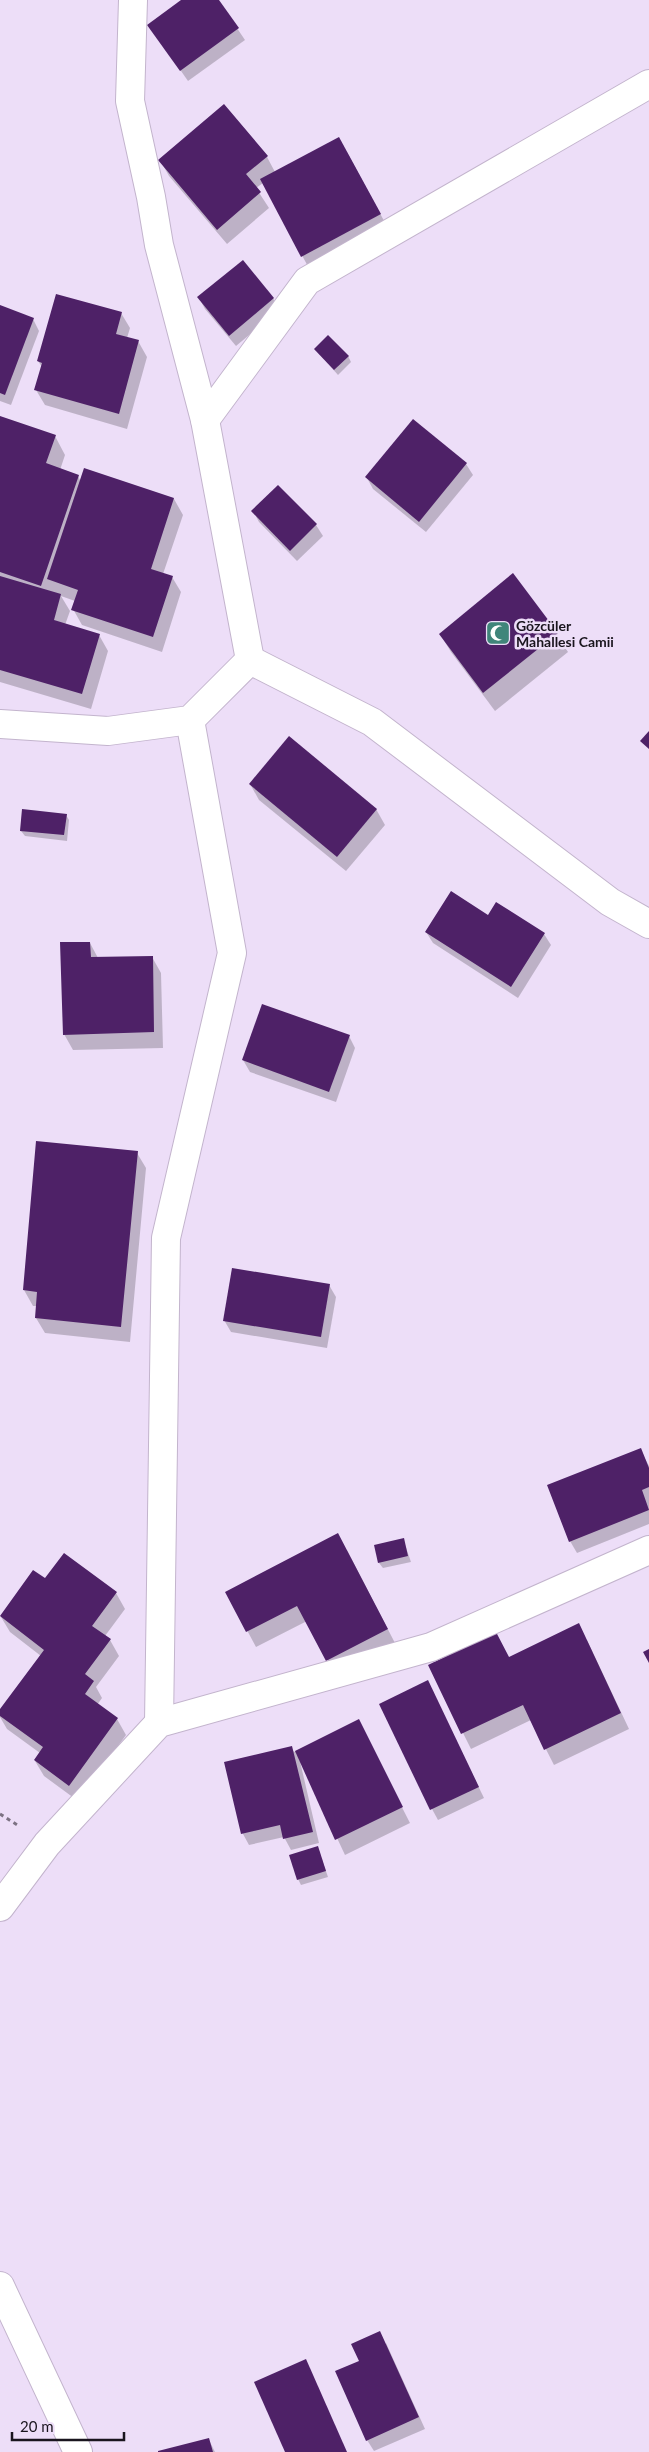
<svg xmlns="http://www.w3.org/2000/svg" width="649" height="2452" viewBox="0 0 649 2452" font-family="Lato,sans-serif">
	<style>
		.shadow { fill: #0003 }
		.building { fill: #4e2167 }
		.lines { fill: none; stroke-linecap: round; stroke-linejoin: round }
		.street-casing { stroke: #c3b4cd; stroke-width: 30 }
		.secondary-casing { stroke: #c3b4cd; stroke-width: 30 }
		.path { stroke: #7c7283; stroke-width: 3; stroke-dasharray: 4 4; stroke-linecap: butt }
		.street { stroke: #fff; stroke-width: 28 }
		.secondary { stroke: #fff; stroke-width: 28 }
		.labels { text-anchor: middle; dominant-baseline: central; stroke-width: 5; stroke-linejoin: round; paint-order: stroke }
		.poi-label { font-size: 14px; font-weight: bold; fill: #1a151e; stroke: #eddef8; text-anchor: start }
	</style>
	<rect width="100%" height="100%" fill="#eddef8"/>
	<g class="shadow">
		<polygon points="183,0 218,0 245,40 188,81 149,25"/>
		<polygon points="348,154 389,230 311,272 263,183 256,188 269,208 227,244 169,176 160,160 267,157 275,172"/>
		<polygon points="199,298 273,298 279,310 236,346 205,309"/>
		<polygon points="0,307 33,319 39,331 11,405 0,401"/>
		<polygon points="121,313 130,328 127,338 138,341 147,357 127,429 45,405 36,390 42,367 38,361"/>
		<polygon points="315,349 348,356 351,362 338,375"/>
		<polygon points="0,417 55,436 65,455 60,470 78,476 81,482 85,470 174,499 183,515 163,574 172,577 181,592 162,652 82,625 73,609 75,601 61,596 70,611 65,625 99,635 108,651 91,709 0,682"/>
		<polygon points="414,421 466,464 473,475 426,532 373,489 367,478"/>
		<polygon points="253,511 316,525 323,536 297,561 259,522"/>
		<polygon points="440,634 557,634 568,652 495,711 451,652"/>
		<polygon points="250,784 376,809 385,825 346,871 259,800"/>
		<polygon points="66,815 69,820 67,841 25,836 21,831"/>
		<polygon points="489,917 544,934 551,945 518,998 433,943 426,932"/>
		<polygon points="90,943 98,958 152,957 161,973 163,1048 73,1050 64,1034"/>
		<polygon points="349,1036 355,1048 336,1102 250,1072 243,1060"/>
		<polygon points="37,1143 137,1153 146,1168 130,1342 45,1333 36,1318 37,1306 33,1306 24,1290"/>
		<polygon points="329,1285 336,1297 327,1348 231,1332 224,1320"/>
		<polygon points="640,1449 649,1466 649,1524 577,1553 570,1541"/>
		<polygon points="403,1539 411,1562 383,1568 379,1563"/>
		<polygon points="347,1550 396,1645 336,1676 307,1621 256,1647 227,1593"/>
		<polygon points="34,1571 45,1580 116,1593 125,1609 105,1636 110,1640 119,1656 96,1687 102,1698 97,1705 117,1719 126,1735 78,1801 44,1776 35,1761 40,1753 7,1729 0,1717 0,1711 41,1656 10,1632 1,1617"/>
		<polygon points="496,1634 509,1658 587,1640 629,1729 554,1765 531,1720 471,1749 429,1665"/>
		<polygon points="433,1693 484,1798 438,1820 432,1809"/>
		<polygon points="358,1721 410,1823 345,1855 299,1757 319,1843 291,1850 284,1837 249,1845 243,1834 225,1763 291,1747 294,1752"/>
		<polygon points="318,1848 328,1877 301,1885 298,1879"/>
		<polygon points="386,2343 425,2429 374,2451 367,2440"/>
		<polygon points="209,2440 215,2452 160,2452"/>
	</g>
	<g class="building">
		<polygon points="181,0 219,0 239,28 180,71 147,25"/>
		<polygon points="224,104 268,156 246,174 261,192 217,230 158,160"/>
		<polygon points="339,137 381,214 301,257 260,179"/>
		<polygon points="243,260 274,298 229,336 197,297"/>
		<polygon points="56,294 122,312 116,334 139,340 119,414 34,390 42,363 37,361"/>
		<polygon points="0,305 34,318 5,395 0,393"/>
		<polygon points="328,335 349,356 334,370 314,349"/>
		<polygon points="0,416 56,435 46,463 79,475 41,586 0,572"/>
		<polygon points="413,419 467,463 419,522 365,477"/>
		<polygon points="84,468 174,498 151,569 173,576 153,637 71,610 78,590 47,579"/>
		<polygon points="278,485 317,524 290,551 251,511"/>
		<polygon points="513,573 558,633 483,693 439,634"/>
		<polygon points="0,576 61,594 54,620 100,634 82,694 0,670"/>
		<polygon points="649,731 649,749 640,741"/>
		<polygon points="289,736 377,809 337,857 249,784"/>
		<polygon points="22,809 67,814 64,835 20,831"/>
		<polygon points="451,891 488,915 496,902 545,933 511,987 425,932"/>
		<polygon points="60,942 90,942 91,957 153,956 154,1032 63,1035"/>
		<polygon points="262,1004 350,1035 329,1092 242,1060"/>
		<polygon points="36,1141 138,1151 121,1327 35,1318 37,1292 23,1290"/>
		<polygon points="232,1268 330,1284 321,1337 223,1321"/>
		<polygon points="641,1448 649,1468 649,1487 642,1490 649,1510 569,1542 547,1485"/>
		<polygon points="338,1533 388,1629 326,1661 297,1606 246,1632 225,1592"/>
		<polygon points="404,1538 408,1556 378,1563 374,1545"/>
		<polygon points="64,1553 117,1592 92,1626 111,1639 85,1674 94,1681 85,1694 118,1718 69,1786 34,1760 43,1747 0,1716 0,1709 44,1650 0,1616 33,1570 45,1578"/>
		<polygon points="579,1623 621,1713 544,1750 523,1705 461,1734 428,1665 496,1632 509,1657"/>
		<polygon points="649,1649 649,1663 643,1652"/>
		<polygon points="428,1680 479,1787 430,1810 379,1704"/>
		<polygon points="359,1719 403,1807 335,1840 295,1751"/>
		<polygon points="292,1746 313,1832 283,1839 280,1825 241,1834 224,1762"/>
		<polygon points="318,1846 326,1871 297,1880 289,1855"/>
		<polygon points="380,2331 419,2417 366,2441 335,2371 359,2361 351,2344"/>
		<polygon points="306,2359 347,2452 285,2452 254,2382"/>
		<polygon points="209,2438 213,2452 158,2452 158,2451"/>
	</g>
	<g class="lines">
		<defs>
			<g id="street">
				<polyline points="205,420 307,281 649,84"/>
				<polyline points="159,1723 166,1238 232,953 190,720"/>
				<polyline points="0,1907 47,1844 159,1723 431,1647 649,1550"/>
				<polyline points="0,2286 78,2452"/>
			</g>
			<g id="secondary">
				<polyline points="133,0 130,101 151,197 159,245 205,420 250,660"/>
				<polyline points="0,724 108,731 190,720 250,660 372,722 610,902 649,924"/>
			</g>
		</defs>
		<use href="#street" class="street-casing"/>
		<use href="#secondary" class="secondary-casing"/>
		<polyline class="path" points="0,1814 19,1826"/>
		<use href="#street" class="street"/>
		<use href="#secondary" class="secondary"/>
	</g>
	<defs>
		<symbol id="mosque-square" viewBox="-11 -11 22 22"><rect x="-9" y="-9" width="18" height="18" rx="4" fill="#40857a" stroke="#eddef8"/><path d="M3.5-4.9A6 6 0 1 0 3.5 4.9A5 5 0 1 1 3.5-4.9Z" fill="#fff"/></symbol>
	</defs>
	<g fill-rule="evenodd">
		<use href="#mosque-square" x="484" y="619" width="28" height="28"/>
	</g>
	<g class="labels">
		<g class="poi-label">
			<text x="516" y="625">Gözcüler<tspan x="516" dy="16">Mahallesi Camii</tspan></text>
		</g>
	</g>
	<path d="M12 2432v8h112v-8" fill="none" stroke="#1a151e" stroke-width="2.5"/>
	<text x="20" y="2432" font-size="15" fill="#1a151e" stroke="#eddef8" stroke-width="4" paint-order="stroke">20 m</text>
</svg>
